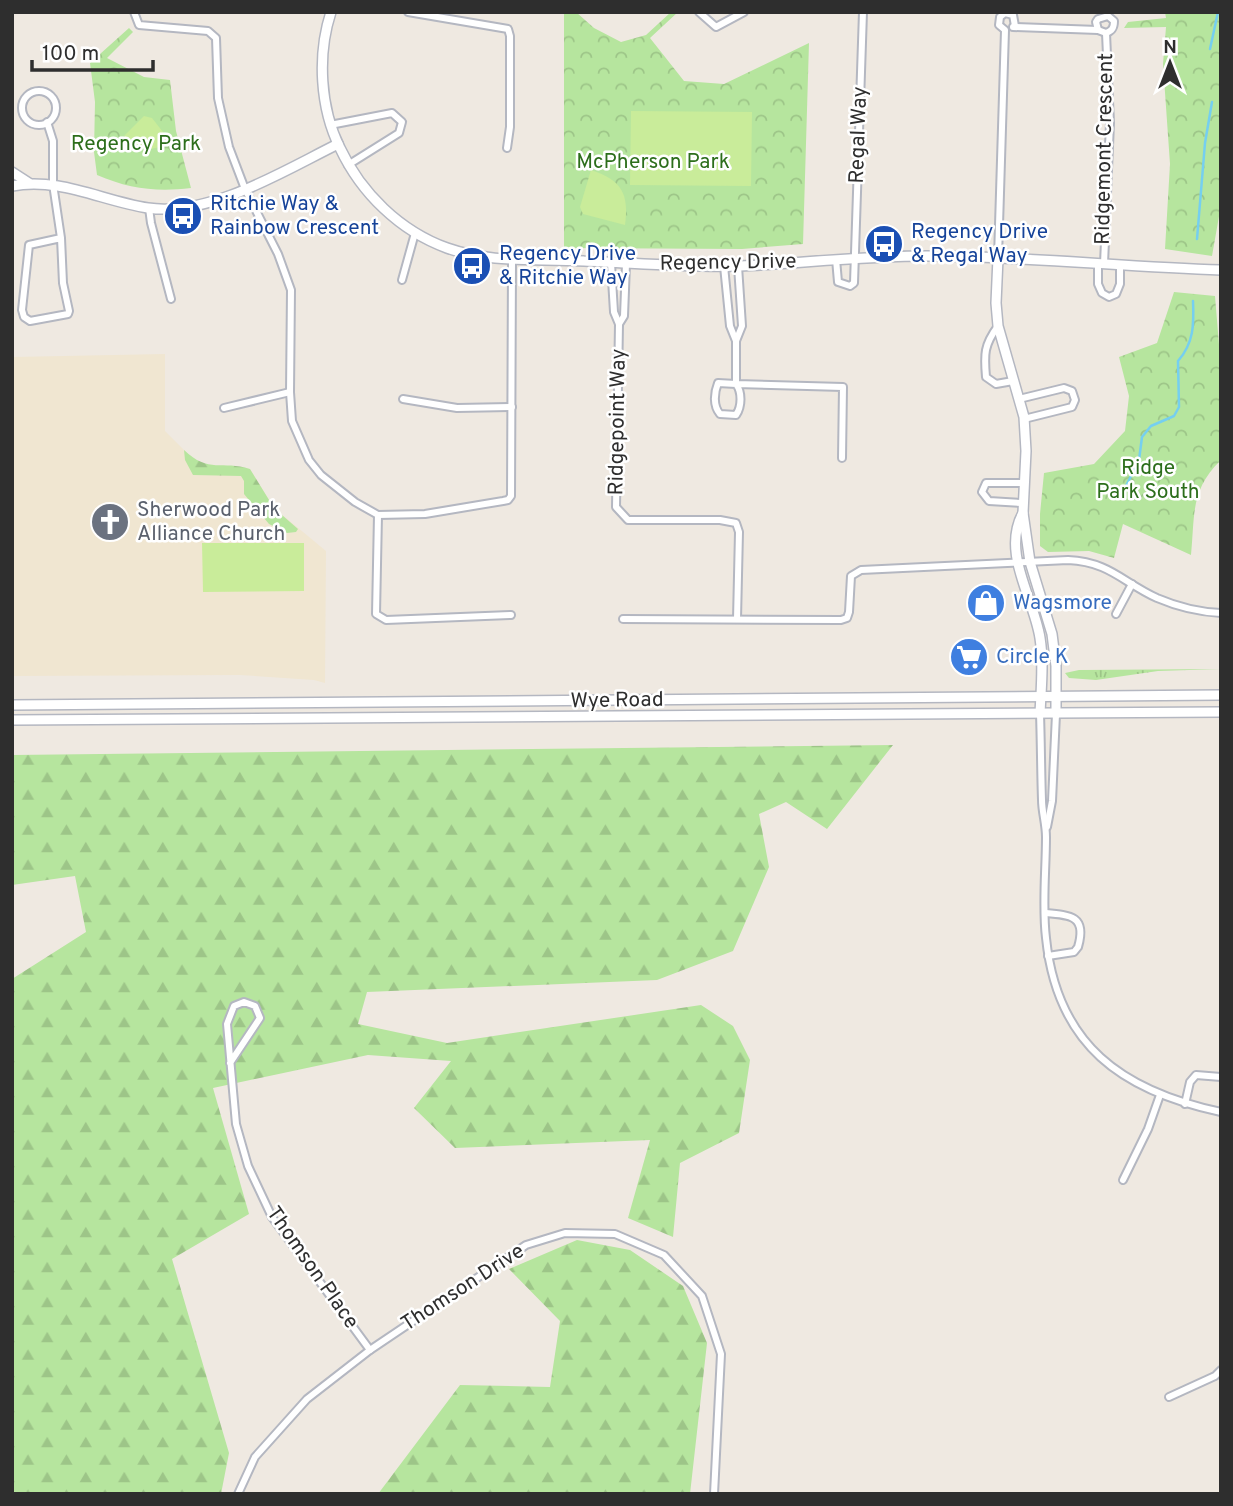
<svg xmlns="http://www.w3.org/2000/svg" width="1233" height="1506" viewBox="0 0 1233 1506" font-family="Overpass,sans-serif">
	<style>
		.education { fill: #f0e6d1 }
		.grass { fill: url(#grass-tufts) }
		.forest { fill: url(#forest-firs) }
		.park { fill: url(#park-crowns) }
		.pitch { fill: #c9ec9a }
		.lines { fill: none; stroke-linecap: round; stroke-linejoin: round }
		.stream { stroke: #75cff0; stroke-width: 2.5 }
		.street-casing { stroke: #b4b7c1; stroke-width: 10 }
		.secondary-casing { stroke: #b4b7c1; stroke-width: 12 }
		.street { stroke: #fff; stroke-width: 6 }
		.secondary { stroke: #fff; stroke-width: 9 }
		.labels { text-anchor: middle; dominant-baseline: central; stroke-width: 5; stroke-linejoin: round; paint-order: stroke }
		.street-label { font-size: 21px; fill: #2e2e2e; stroke: #fff }
		.park-label { font-size: 21px; fill: #2c6e1b; stroke: #fff }
		.transit-label { font-size: 21px; fill: #164399; stroke: #fff; text-anchor: start }
		.worship-label { font-size: 21px; fill: #5b616d; stroke: #fff; text-anchor: start }
		.shop-label { font-size: 21px; fill: #366cbe; stroke: #fff; text-anchor: start }
	</style>
	<defs>
		<pattern id="grass-tufts" width="24" height="20" patternUnits="userSpaceOnUse" patternTransform="scale(1.75)"><rect width="24" height="20" fill="#b6e59e"/><path d="M3 7l-1-3M5 7V3M7 7l1-3M15 17l-1-3M17 17v-4M19 17l1-3" fill="none" stroke="#9dc588"/></pattern>
		<pattern id="forest-firs" width="22" height="20" patternUnits="userSpaceOnUse" patternTransform="scale(1.75)"><rect width="22" height="20" fill="#b6e59e"/><path d="M5 1l3.5 6h-7zM16 11l3.5 6h-7z" fill="#9dc588"/></pattern>
		<pattern id="park-crowns" width="20" height="18" patternUnits="userSpaceOnUse" patternTransform="scale(1.75)"><rect width="20" height="18" fill="#b6e59e"/><path d="M2 6a3 3 0 1 1 6 0M12 15a3 3 0 1 1 6 0" fill="none" stroke="#9dc588"/></pattern>
	</defs>
	<rect width="100%" height="100%" fill="#efe9e1"/>
	<polygon class="education" points="165,354 165,431 195,461 205,465 250,469 274,508 326,551 325,683 314,680 240,675 12,676 12,357"/>
	<polygon class="grass" points="1221,669 1158,671 1096,680 1069,678 1065,673 1079,670"/>
	<g class="forest">
		<path d="M184,450C209,474 222,460 250,469L274,508L298,529L296,532L287,533L269,524L244,494V481L241,476L193,475L185,460Z"/>
		<polygon points="893,745 827,829 786,802 759,814 769,867 733,951 657,980 367,992 358,1024 447,1043 701,1005 733,1026 750,1060 739,1133 680,1163 673,1237 628,1218 650,1140 455,1148 414,1108 451,1061 368,1055 213,1088 249,1214 172,1259 229,1453 221,1494 12,1494 12,979 86,932 75,876 12,885 12,755"/>
		<polygon points="577,1240 630,1250 683,1286 707,1343 690,1494 378,1494 460,1385 550,1387 560,1321 509,1269"/>
	</g>
	<g class="park">
		<polygon points="564,12 576,12 594,28 621,42 646,35 671,12 678,12 650,38 684,81 724,84 809,43 803,244 742,249 564,248"/>
		<polygon points="1165,12 1221,12 1221,205 1212,256 1165,249 1170,164 1163,64 1166,27 1124,28 1128,22 1166,18"/>
		<path d="M129,28L133,32L107,58L144,77L170,80L176,131L191,188C157,192 129,189 97,175L94,152L95,102L90,63Z"/>
		<path d="M1174,292L1215,296L1221,369V460C1190,490 1195,515 1191,555L1123,524L1114,558L1089,551L1048,552L1040,546V514L1044,473L1094,464L1125,431L1129,396L1119,357L1157,343Z"/>
	</g>
	<g class="pitch">
		<polygon points="631,111 752,112 751,186 630,185"/>
		<path d="M144,116L152,118L170,141C153,153 138,151 124,136Z"/>
		<path d="M591,170C622,180 629,194 625,225L583,214L580,207Z"/>
		<polygon points="202,543 304,543 304,591 203,592"/>
	</g>
	<g class="lines">
		<g class="stream">
			<polyline points="1210,49 1218,12"/>
			<polyline points="1197,239 1205,143 1212,102"/>
			<path d="M1122,494L1139,460L1142,437L1151,426L1174,416L1179,407L1178,361C1194,343 1194,324 1193,301"/>
		</g>
		<defs>
			<g id="street">
				<polyline points="134,12 139,25 208,31 216,38 218,98 229,147 245,189 278,254 291,290 290,392 292,421 309,460 321,475 355,502 378,515 425,514 503,501 508,500 511,496 512,261"/>
				<polyline points="408,12 508,29 510,36 510,127 507,148"/>
				<polyline points="699,12 716,27 744,12"/>
				<polyline points="1013,27 1098,30 1106,33"/>
				<path d="M1098,30L1096,22L1098,19L1108,16L1114,21C1114,28 1112,31 1106,33"/>
				<circle cx="39" cy="108" r="17"/>
				<polyline points="47,122 53,141 53,184 61,238 63,283 69,311 68,314 30,321 24,317 22,310 29,245 61,238"/>
				<polyline points="330,125 392,113 402,122 399,133 348,165"/>
				<polyline points="149,208 151,223 171,299"/>
				<polyline points="998,258 1005,30 999,25 1000,17 1005,13 1013,15 1015,26"/>
				<polyline points="836,259 838,282 850,286 854,283 863,12"/>
				<polyline points="611,263 614,312 619,324 616,507 628,520 720,520 736,523 739,532 737,619"/>
				<polyline points="1098,264 1098,284 1102,293 1109,297 1116,294 1120,284 1120,265"/>
				<polyline points="1104,264 1110,123 1106,33"/>
				<polyline points="724,266 730,326 736,341"/>
				<path d="M738,266L742,326L736,341V384C742,392 742,406 736,415L720,414C713,406 714,393 718,383L736,384L843,387L842,458"/>
				<polyline points="402,280 415,233"/>
				<polyline points="619,324 624,316 626,264"/>
				<path d="M998,326C984,345 984,354 986,377L996,384L1013,381"/>
				<polyline points="403,399 457,408 512,407"/>
				<polyline points="1019,399 1064,388 1072,391 1075,400 1072,407 1024,419"/>
				<polyline points="224,408 290,392"/>
				<polyline points="1022,503 989,501 982,492 986,483 1024,483"/>
				<polyline points="378,515 376,614 386,620 511,615"/>
				<polyline points="1116,614 1132,584"/>
				<path d="M623,619L841,620L847,618L849,612L851,576L861,570L1068,560C1110,562 1122,582 1157,598C1178,607 1198,612 1221,613"/>
				<path d="M1040,714C1041,742 1041,771 1042,800C1042,812 1046,824 1046,837C1046,870 1042,905 1046,938C1057,1045 1122,1091 1221,1112"/>
				<polyline points="1047,827 1052,801 1056,714"/>
				<path d="M1045,913C1071,915 1087,916 1078,947L1074,952L1048,956"/>
				<polyline points="230,1063 260,1018 255,1006 244,1002 234,1006 227,1024 236,1124 248,1166 272,1217 370,1350"/>
				<polyline points="1185,1104 1190,1082 1196,1075 1221,1077"/>
				<polyline points="1123,1180 1148,1129 1160,1095"/>
				<polyline points="1169,1397 1215,1376 1221,1370"/>
				<polyline points="238,1494 255,1457 307,1399 370,1350 526,1245 565,1233 615,1234 664,1255 702,1296 721,1354 714,1494"/>
			</g>
			<g id="secondary">
				<path d="M331,12C317,55 320,108 340,148C361,193 400,231 447,248C492,264 537,258 584,261C636,263 688,268 740,266C802,263 864,256 927,256C1025,256 1123,267 1221,270"/>
				<polyline points="12,172 29,183"/>
				<path d="M12,186C60,177 102,201 148,208C210,217 283,171 338,144"/>
				<polyline points="998,258 996,303 998,326 1024,417 1026,451 1023,513 1030,562 1052,634 1056,666 1056,714"/>
				<path d="M1023,513C1001,553 1034,598 1040,638C1044,663 1041,689 1040,714"/>
				<polyline points="12,705 1221,695"/>
				<polyline points="12,720 1221,712"/>
			</g>
		</defs>
		<use href="#street" class="street-casing"/>
		<use href="#secondary" class="secondary-casing"/>
		<use href="#street" class="street"/>
		<use href="#secondary" class="secondary"/>
	</g>
	<defs>
		<symbol id="bus-disc" viewBox="-11 -11 22 22"><circle r="9.5" fill="#1a4fb4" stroke="#fff"/><path d="M-5-6H5V4H4V6H2V4H-2V6H-4V4H-5ZM-3.5-4V0h7V-4ZM-3.5 1.2v1.5H-2V1.2ZM2 1.2v1.5H3.5V1.2Z" fill="#fff"/></symbol>
		<symbol id="church-disc" viewBox="-11 -11 22 22"><circle r="9.5" fill="#6b7280" stroke="#fff"/><path d="M-1.2-6h2.4v3.5h3.3v2.4h-3.3V6h-2.4V-.1h-3.3v-2.4h3.3Z" fill="#fff"/></symbol>
		<symbol id="shop-disc" viewBox="-11 -11 22 22"><circle r="9.5" fill="#3f7fe0" stroke="#fff"/><path d="M-5-2.5h2.3a2.7 3.5 0 0 1 5.4 0H5L5.5 6h-11ZM-1.5-2.5h3a1.5 2.3 0 0 0-3 0Z" fill="#fff"/></symbol>
		<symbol id="supermarket-disc" viewBox="-11 -11 22 22"><circle r="9.5" fill="#3f7fe0" stroke="#fff"/><path d="M-6-5.5h2.5l.6 2H6L4.5 2H-2.5L-4.4-4H-6ZM-1.5 3.2a1.3 1.3 0 1 0 .1 0ZM3 3.2a1.3 1.3 0 1 0 .1 0Z" fill="#fff"/></symbol>
	</defs>
	<g fill-rule="evenodd">
		<use href="#bus-disc" x="161" y="194" width="44" height="44"/>
		<use href="#bus-disc" x="862" y="222" width="44" height="44"/>
		<use href="#bus-disc" x="450" y="244" width="44" height="44"/>
		<use href="#church-disc" x="88" y="500" width="44" height="44"/>
		<use href="#shop-disc" x="964" y="581" width="44" height="44"/>
		<use href="#supermarket-disc" x="947" y="635" width="44" height="44"/>
	</g>
	<g class="labels">
		<g class="street-label">
			<text transform="translate(859 135) rotate(-88)">Regal Way</text>
			<text transform="translate(1105 149) rotate(-89)">Ridgemont Crescent</text>
			<text transform="translate(728 263) rotate(-1)">Regency Drive</text>
			<text transform="translate(618 422) rotate(-89)">Ridgepoint Way</text>
			<text transform="translate(617 701) rotate(-1)">Wye Road</text>
			<text transform="translate(312 1268) rotate(55)">Thomson Place</text>
			<text transform="translate(463 1288) rotate(-33)">Thomson Drive</text>
		</g>
		<g class="park-label">
			<text x="136" y="144">Regency Park</text>
			<text x="653" y="162">McPherson Park</text>
			<text x="1148" y="468">Ridge<tspan x="1148" dy="24">Park South</tspan></text>
		</g>
		<g class="transit-label">
			<text x="210" y="204">Ritchie Way &amp;<tspan x="210" dy="24">Rainbow Crescent</tspan></text>
			<text x="911" y="232">Regency Drive<tspan x="911" dy="24">&amp; Regal Way</tspan></text>
			<text x="499" y="254">Regency Drive<tspan x="499" dy="24">&amp; Ritchie Way</tspan></text>
		</g>
		<g class="worship-label">
			<text x="137" y="510">Sherwood Park<tspan x="137" dy="24">Alliance Church</tspan></text>
		</g>
		<g class="shop-label">
			<text x="1013" y="603">Wagsmore</text>
			<text x="996" y="657">Circle K</text>
		</g>
	</g>
	<rect width="1233" height="1506" fill="none" stroke="#2e2e2e" stroke-width="28"/>
	<g transform="translate(1170 63)" stroke="#ffffff" stroke-width="5" paint-order="stroke">
	<path d="M0-5L12 26L0 18L-12 26Z" fill="#2e2e2e"/>
	<text y="-10" font-size="19" font-weight="bold" text-anchor="middle" fill="#2e2e2e">N</text>
	</g>
	<path d="M32 60v10h121v-10" fill="none" stroke="#2e2e2e" stroke-width="3.5"/>
	<text x="42" y="60" font-size="21" fill="#2e2e2e" stroke="#ffffff" stroke-width="5" paint-order="stroke">100 m</text>
</svg>
